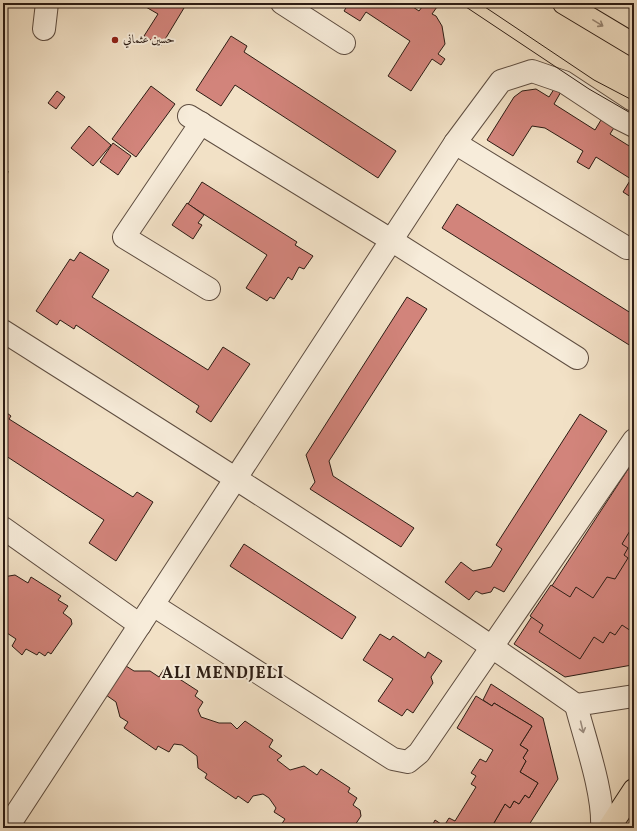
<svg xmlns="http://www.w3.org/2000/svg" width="637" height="831" viewBox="0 0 637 831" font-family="Vollkorn,Amiri,serif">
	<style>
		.building { fill: #d2847b; stroke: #2c1c14 }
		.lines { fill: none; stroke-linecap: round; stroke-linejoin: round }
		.minor-casing { stroke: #5e4d40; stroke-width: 24 }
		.major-casing { stroke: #2c1c14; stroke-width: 24 }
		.minor { stroke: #f7ecda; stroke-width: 22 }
		.major { stroke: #f2e1c6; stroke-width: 22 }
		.tram { stroke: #2c1c14; stroke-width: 1 }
		.oneway { stroke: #998876 }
		.oneway2 { stroke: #9c8e81 }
		.poi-dot { fill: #8f2418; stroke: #f7ecda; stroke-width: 1.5 }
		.labels { text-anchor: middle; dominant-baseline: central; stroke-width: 4; stroke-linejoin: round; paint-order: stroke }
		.poi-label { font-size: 12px; fill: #2c1c14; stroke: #f7ecda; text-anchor: start }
		.district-label { font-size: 16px; font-weight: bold; letter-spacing: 1px; fill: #2c1c14; stroke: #f7ecda }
	</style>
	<rect width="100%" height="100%" fill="#f2e1c6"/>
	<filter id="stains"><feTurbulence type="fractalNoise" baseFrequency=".005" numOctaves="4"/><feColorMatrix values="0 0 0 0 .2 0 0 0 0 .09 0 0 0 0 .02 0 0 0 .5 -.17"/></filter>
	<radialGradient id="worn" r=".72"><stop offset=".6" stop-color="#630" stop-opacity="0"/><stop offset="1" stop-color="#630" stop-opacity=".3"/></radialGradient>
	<g class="building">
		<polygon points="139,3 187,3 161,46 144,36 158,14"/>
		<polygon points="349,3 407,3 419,11 425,3 431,3 437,7 432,14 436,16 442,26 445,44 438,54 445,59 441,65 432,59 411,91 388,76 410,41 366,12 360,21 344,11"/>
		<polygon points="231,36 247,46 244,52 396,151 378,178 235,85 221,106 196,90"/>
		<polygon points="151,86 175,104 136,157 112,139"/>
		<polygon points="556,86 562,90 554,104 595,130 604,115 617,123 610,134 634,149 634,199 623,192 631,179 596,157 589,169 577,162 583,151 545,128 532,126 513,156 487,140 514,97 522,91 536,89 549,97"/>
		<polygon points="57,91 65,97 56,109 48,103"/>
		<polygon points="89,126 111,145 93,166 71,148"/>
		<polygon points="113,143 131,156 118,175 100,162"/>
		<polygon points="3,170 8,171 3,199"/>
		<polygon points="202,182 297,242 295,245 313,256 304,269 299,267 292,280 288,277 274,299 270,297 267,301 246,288 267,255 188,204"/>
		<polygon points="187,203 204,215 198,223 202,225 193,239 172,225"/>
		<polygon points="457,204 634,315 634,348 442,228"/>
		<polygon points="80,252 109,270 92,297 208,370 223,347 250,364 211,422 196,412 199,406 76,325 74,329 60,320 57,325 36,311 70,259 74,261"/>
		<polygon points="407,297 427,309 329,461 333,476 414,528 401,547 310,489 315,482 306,455"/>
		<polygon points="3,410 11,416 9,419 133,497 137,492 153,502 116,561 89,543 104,520 3,454"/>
		<polygon points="580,414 607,431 504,592 494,587 491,592 482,594 476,591 469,600 445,582 461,562 473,571 491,567 502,549 496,545"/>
		<polygon points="634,460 634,662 632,665 565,677 514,644"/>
		<polygon points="634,524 634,633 622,625 615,635 610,632 603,643 594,637 580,659 539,632 543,625 530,616 551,585 570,597 576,587 593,598 607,577 615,579 628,558 624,555 628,548 622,544"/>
		<polygon points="244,544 356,617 342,639 230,566"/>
		<polygon points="15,575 28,583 31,577 61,596 58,600 68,606 63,613 71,619 72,624 51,654 48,652 45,656 39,652 37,655 26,649 22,655 12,646 16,639 7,633 3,638 3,577"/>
		<polygon points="380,634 390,640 393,636 425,658 428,652 442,661 431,677 433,683 413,713 407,709 402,716 378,701 393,679 363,660"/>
		<polygon points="126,666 134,671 150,671 159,677 164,669 198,691 195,696 203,702 198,710 201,717 219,723 231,723 237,729 245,721 273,740 269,747 282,756 277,760 290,770 304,766 317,775 321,769 350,788 348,792 357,798 353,805 360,810 361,816 353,828 301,828 296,825 294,828 286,828 281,825 285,819 274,812 276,808 269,798 263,794 253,796 248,803 238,796 236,799 205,778 207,774 198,768 197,756 182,745 174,744 169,752 158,746 156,750 124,728 128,722 120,717 116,702 106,695"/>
		<polygon points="491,684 543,718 558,779 527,828 491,828 505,804 510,808 514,801 519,804 525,795 529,798 538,783 520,772 526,761 523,758 528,750 520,745 532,726 494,703 492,706 483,700"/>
		<polygon points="476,696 492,706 494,703 532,726 520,745 528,750 523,758 526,761 520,772 538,783 529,798 525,795 519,804 514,801 510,808 505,804 491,828 431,828 435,820 444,826 449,818 455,821 476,787 471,784 476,776 471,773 480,759 486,762 493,750 457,728"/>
	</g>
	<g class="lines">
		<defs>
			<g id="minor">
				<polyline points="282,3 344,43"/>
				<polyline points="44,29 47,3"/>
				<polyline points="189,116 391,240 577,358"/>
				<polyline points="201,123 124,237 209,289"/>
				<polyline points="455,143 627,248"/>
				<path d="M3,331C196,453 389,574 576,705"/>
				<polyline points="3,528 140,625"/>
				<polyline points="153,605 393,759 408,762 419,753 634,440"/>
				<polyline points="7,828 455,143 501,81 532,71 564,82 620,119 634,126"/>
				<path d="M602,828C604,793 585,740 576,705L634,696"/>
			</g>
			<g id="major">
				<polyline points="564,3 634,45"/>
				<polyline points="609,828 634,790"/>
			</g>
		</defs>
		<use href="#minor" class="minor-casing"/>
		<use href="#major" class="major-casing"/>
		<use href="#minor" class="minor"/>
		<use href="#major" class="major"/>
		<g class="tram">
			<polyline points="460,3 589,89 634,115"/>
			<polyline points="479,3 594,80 634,101"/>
		</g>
	</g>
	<defs><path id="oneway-shaft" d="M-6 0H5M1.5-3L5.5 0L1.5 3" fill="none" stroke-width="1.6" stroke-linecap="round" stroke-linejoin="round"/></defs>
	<use class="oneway" href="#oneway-shaft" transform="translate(598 23) rotate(31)"/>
	<use class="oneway2" href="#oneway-shaft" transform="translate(582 727) rotate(76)"/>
	<circle class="poi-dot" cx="115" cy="40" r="4"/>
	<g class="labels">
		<g class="poi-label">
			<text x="123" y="40">حسين عثماني</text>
		</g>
		<g class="district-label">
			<text x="223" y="674">ALI MENDJELI</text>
		</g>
	</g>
	<rect width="637" height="831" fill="none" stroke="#f2e1c6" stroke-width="16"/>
	<rect x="4" y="4" width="629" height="823" fill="none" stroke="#2c1c14" stroke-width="2"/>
	<rect x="8" y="8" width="621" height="815" fill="none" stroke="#2c1c14"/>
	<rect width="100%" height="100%" filter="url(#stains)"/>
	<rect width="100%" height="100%" fill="url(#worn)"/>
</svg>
